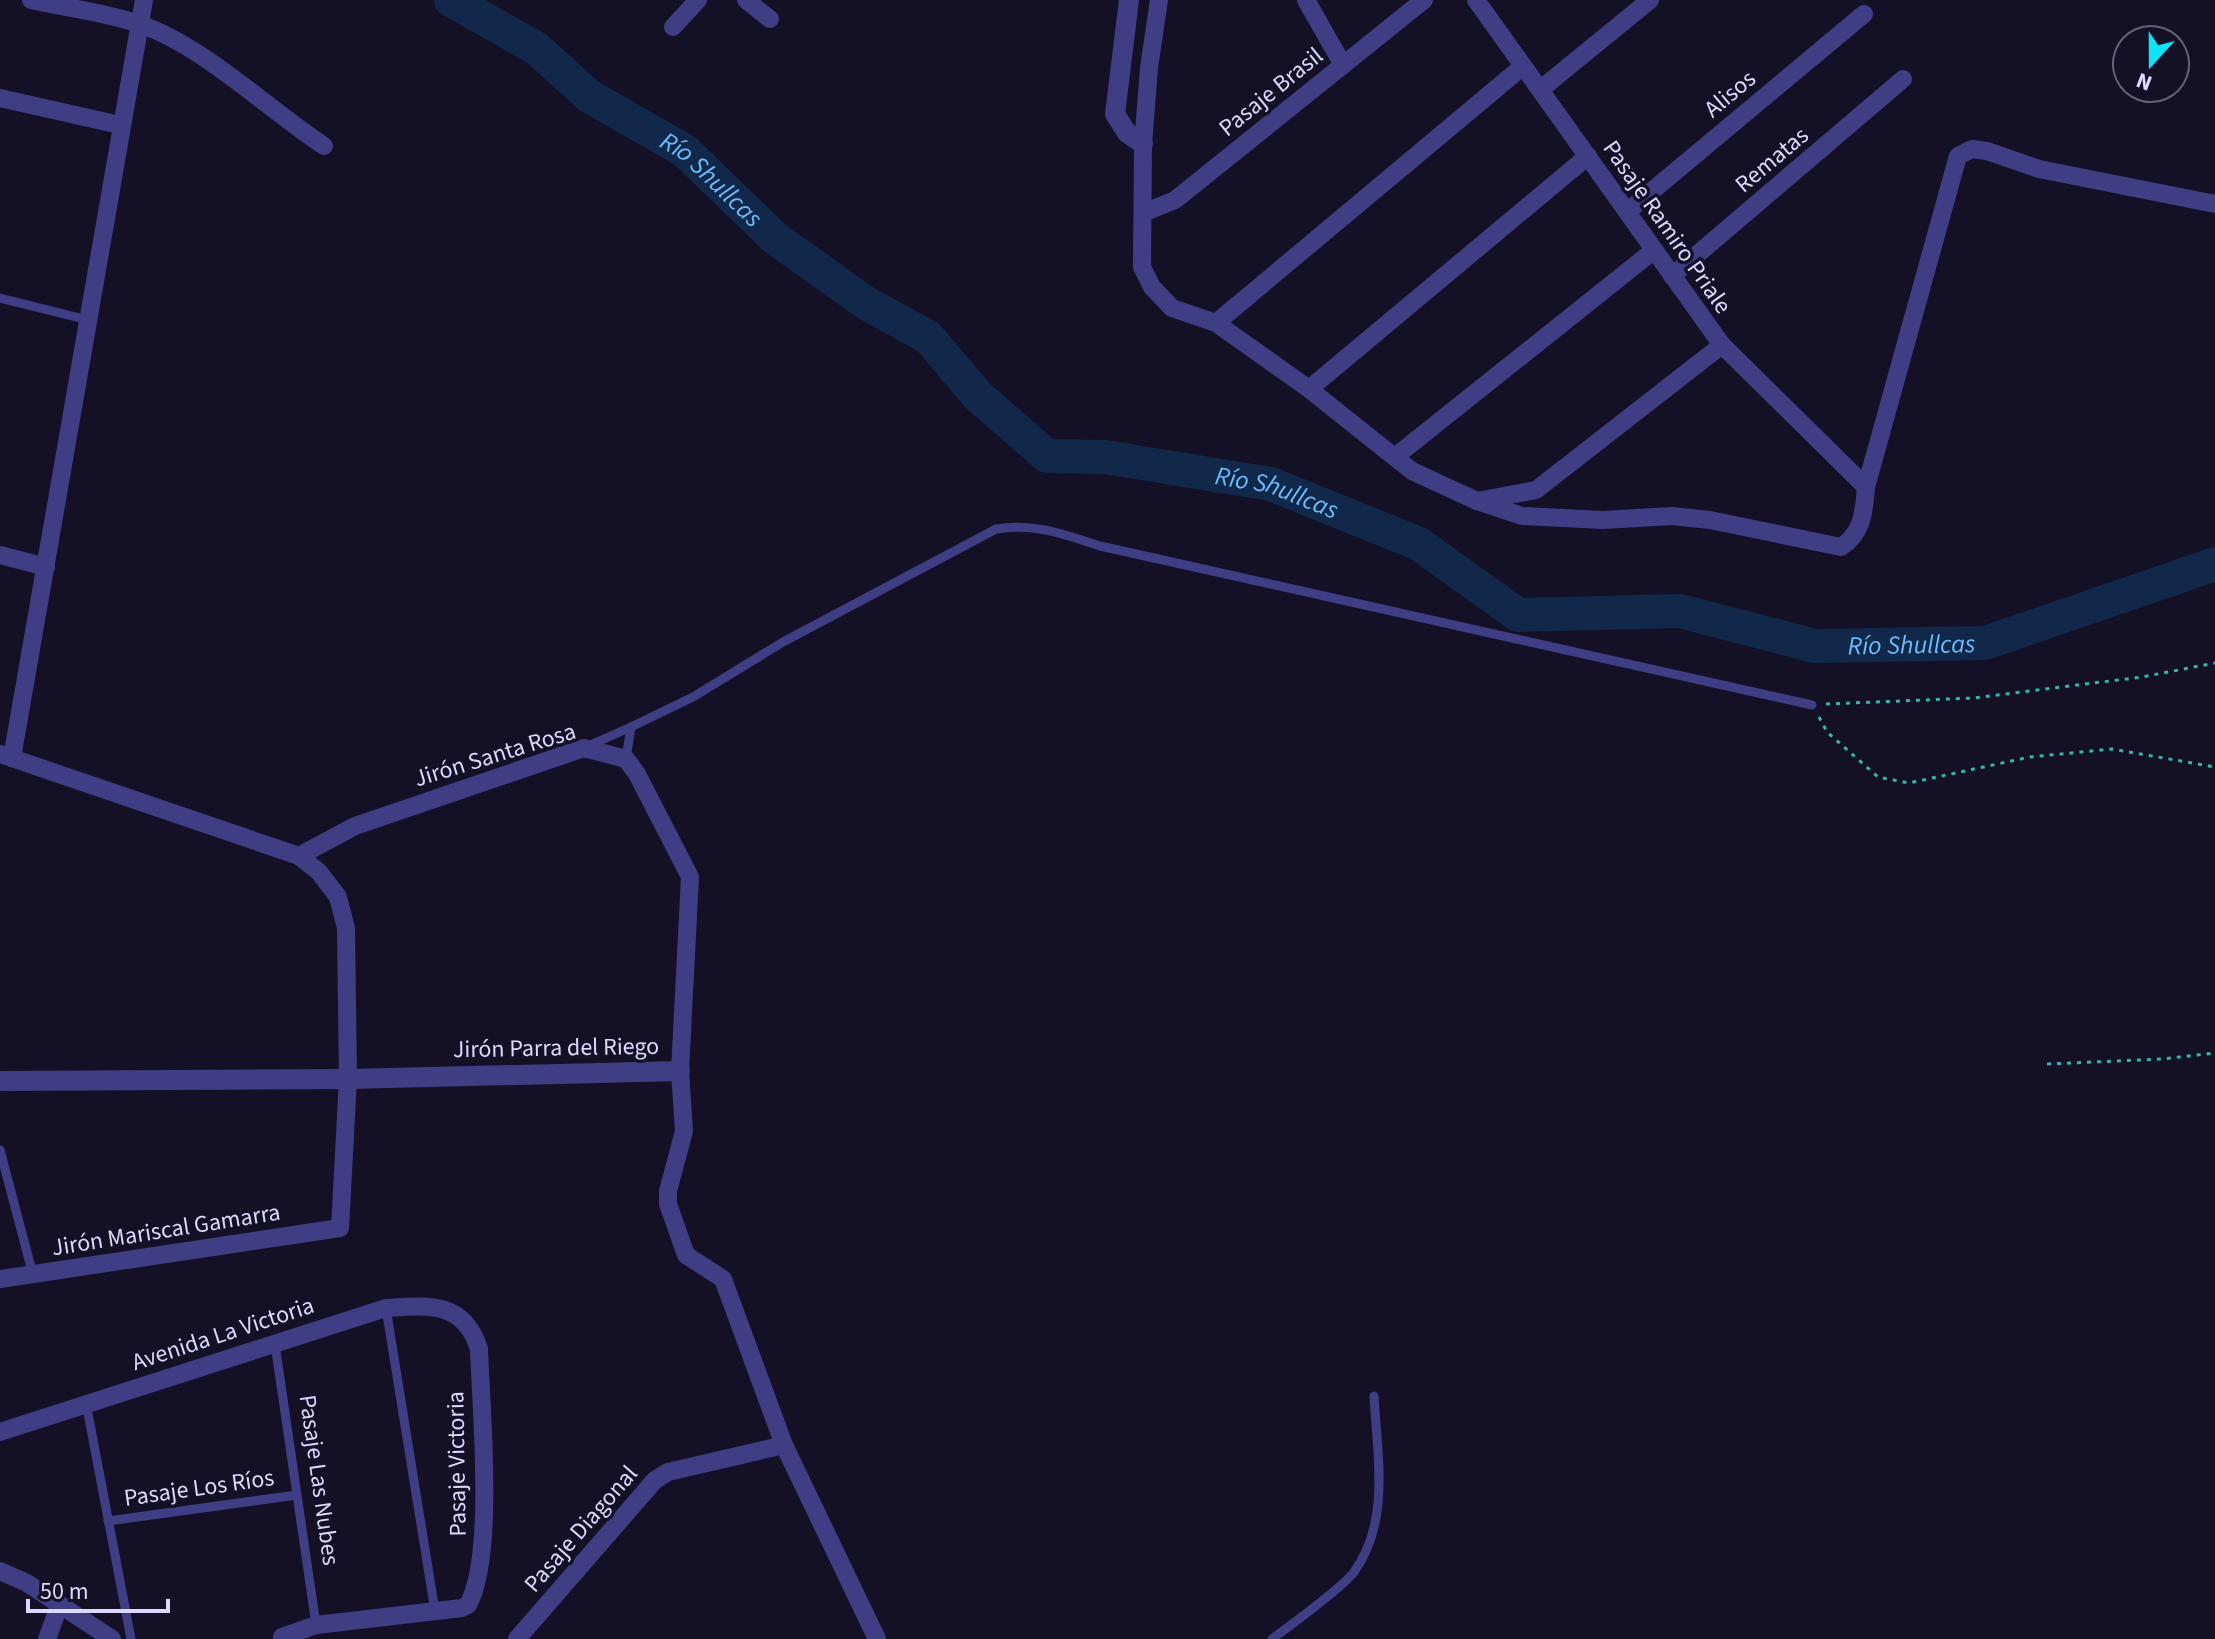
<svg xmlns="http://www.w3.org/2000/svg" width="2215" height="1639" viewBox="0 0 2215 1639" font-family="'Source Sans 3',sans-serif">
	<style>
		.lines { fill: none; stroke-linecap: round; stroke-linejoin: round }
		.river { stroke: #11284b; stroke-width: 34 }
		.path { stroke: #35b5ab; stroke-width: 3; stroke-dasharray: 4 6; stroke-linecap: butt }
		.service { stroke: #3f3e84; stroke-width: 9 }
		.minor { stroke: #3f3e84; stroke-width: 18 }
		.tertiary { stroke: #3f3e84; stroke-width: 20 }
		.labels { text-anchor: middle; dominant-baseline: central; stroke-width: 7; stroke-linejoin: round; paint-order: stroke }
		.street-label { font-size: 24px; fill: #dcd8fe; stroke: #141127 }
		.water-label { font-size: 26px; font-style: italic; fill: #6bbaf9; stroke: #141127 }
	</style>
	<rect width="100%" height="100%" fill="#141127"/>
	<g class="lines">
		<path class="river" id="s1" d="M451,0L536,48L589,96L685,151L775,238L866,303L928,337L978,396L1047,456L1105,457L1271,484L1419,544L1518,615L1680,611L1815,646L1985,643L2215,564"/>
		<g class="path">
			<polyline points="1826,704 1973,698 2142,677 2215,663"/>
			<polyline points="1819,717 1827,732 1878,777 1909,783 2030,757 2112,749 2215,767"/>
			<polyline points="2047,1064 2162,1059 2215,1053"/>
		</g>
		<g class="service">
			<polyline points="0,298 88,320"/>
			<polyline points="586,747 631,727"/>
			<path d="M626,759L631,727L693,697L783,642L996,529C1035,523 1063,534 1100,546L1812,705"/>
			<polyline points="0,1150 33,1275"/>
			<polyline points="386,1308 435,1611"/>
			<polyline points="275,1344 316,1625"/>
			<polyline points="86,1403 131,1639"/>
			<polyline points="108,1521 297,1495"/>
			<path d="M1272,1639C1292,1624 1341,1589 1354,1572C1391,1521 1377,1454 1374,1396"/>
		</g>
		<g class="minor">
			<path d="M31,0C66,8 105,12 139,24C201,44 269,110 324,146"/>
			<polyline points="746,0 770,19"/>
			<polyline points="1159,0 1149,68 1143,144 1142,267 1152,287 1172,308 1216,323 1309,389 1412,471 1477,501 1536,490 1722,345"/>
			<polyline points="1306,0 1343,65"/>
			<polyline points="1476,0 1722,345 1866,487"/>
			<polyline points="673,27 698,0"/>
			<polyline points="1541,89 1650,0"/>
			<polyline points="0,98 120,125"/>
			<polyline points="1628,211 1864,14"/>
			<polyline points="1143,213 1175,200 1424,0"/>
			<polyline points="1672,276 1903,79"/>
			<polyline points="1216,323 1522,67"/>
			<polyline points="1309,389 1588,156"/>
			<polyline points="1396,456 1653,251"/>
			<path d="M1477,501L1522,516L1603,520L1672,516L1710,520L1841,547C1863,533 1864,511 1866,487L1958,156L1972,149L1987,151L2039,169L2215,204"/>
			<polyline points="0,555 46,567"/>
			<polyline points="0,754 299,856 319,872 338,897 346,928 348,1079 340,1228 0,1279"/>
			<polyline points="12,758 144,0"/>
			<polyline points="299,856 355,826 584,748 626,759 637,774 690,877 680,1071 684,1131 668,1191 668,1204 686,1255 723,1279 784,1445 877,1639"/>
			<path d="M0,1432L386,1308C429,1305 464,1301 479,1349C481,1409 495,1556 468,1605L462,1608L316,1625L282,1637"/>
			<polyline points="0,1571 27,1583 112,1639"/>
			<polyline points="47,1639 59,1606"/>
			<polyline points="517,1639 655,1480 668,1472 784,1445"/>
		</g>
		<g class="tertiary">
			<polyline points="1129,0 1115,114 1127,133 1143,144"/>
			<polyline points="0,1081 348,1079 680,1071"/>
		</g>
	</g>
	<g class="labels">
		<g class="street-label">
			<text transform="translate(1271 92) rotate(-39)">Pasaje Brasil</text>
			<text transform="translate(1730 94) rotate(-40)">Alisos</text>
			<text transform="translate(1772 160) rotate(-40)">Rematas</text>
			<text transform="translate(1667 227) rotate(55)">Pasaje Ramiro Priale</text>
			<text transform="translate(495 755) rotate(-17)">Jirón Santa Rosa</text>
			<text transform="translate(556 1048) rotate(-1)">Jirón Parra del Riego</text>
			<text transform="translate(166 1230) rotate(-9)">Jirón Mariscal Gamarra</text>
			<text transform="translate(223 1334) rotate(-18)">Avenida La Victoria</text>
			<text transform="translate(457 1464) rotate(-91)">Pasaje Victoria</text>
			<text transform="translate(319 1480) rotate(82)">Pasaje Las Nubes</text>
			<text transform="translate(199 1488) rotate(-8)">Pasaje Los Ríos</text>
			<text transform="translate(581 1529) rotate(-49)">Pasaje Diagonal</text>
		</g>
		<g class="water-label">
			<text stroke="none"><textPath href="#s1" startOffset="318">Río Shullcas</textPath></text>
			<text stroke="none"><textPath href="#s1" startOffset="990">Río Shullcas</textPath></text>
			<text stroke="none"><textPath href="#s1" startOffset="1662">Río Shullcas</textPath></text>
		</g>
	</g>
	<g transform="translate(2151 64) rotate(201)"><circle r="38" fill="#141127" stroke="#64617d" stroke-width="2"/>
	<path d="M0-6L14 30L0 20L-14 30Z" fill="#0ce3f6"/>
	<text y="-12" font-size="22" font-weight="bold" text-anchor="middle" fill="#dcd8fe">N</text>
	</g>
	<path d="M28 1599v12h140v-12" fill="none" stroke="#dcd8fe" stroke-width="4"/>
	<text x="40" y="1599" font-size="24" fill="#dcd8fe" stroke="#141127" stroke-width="6" paint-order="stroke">50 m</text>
</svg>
